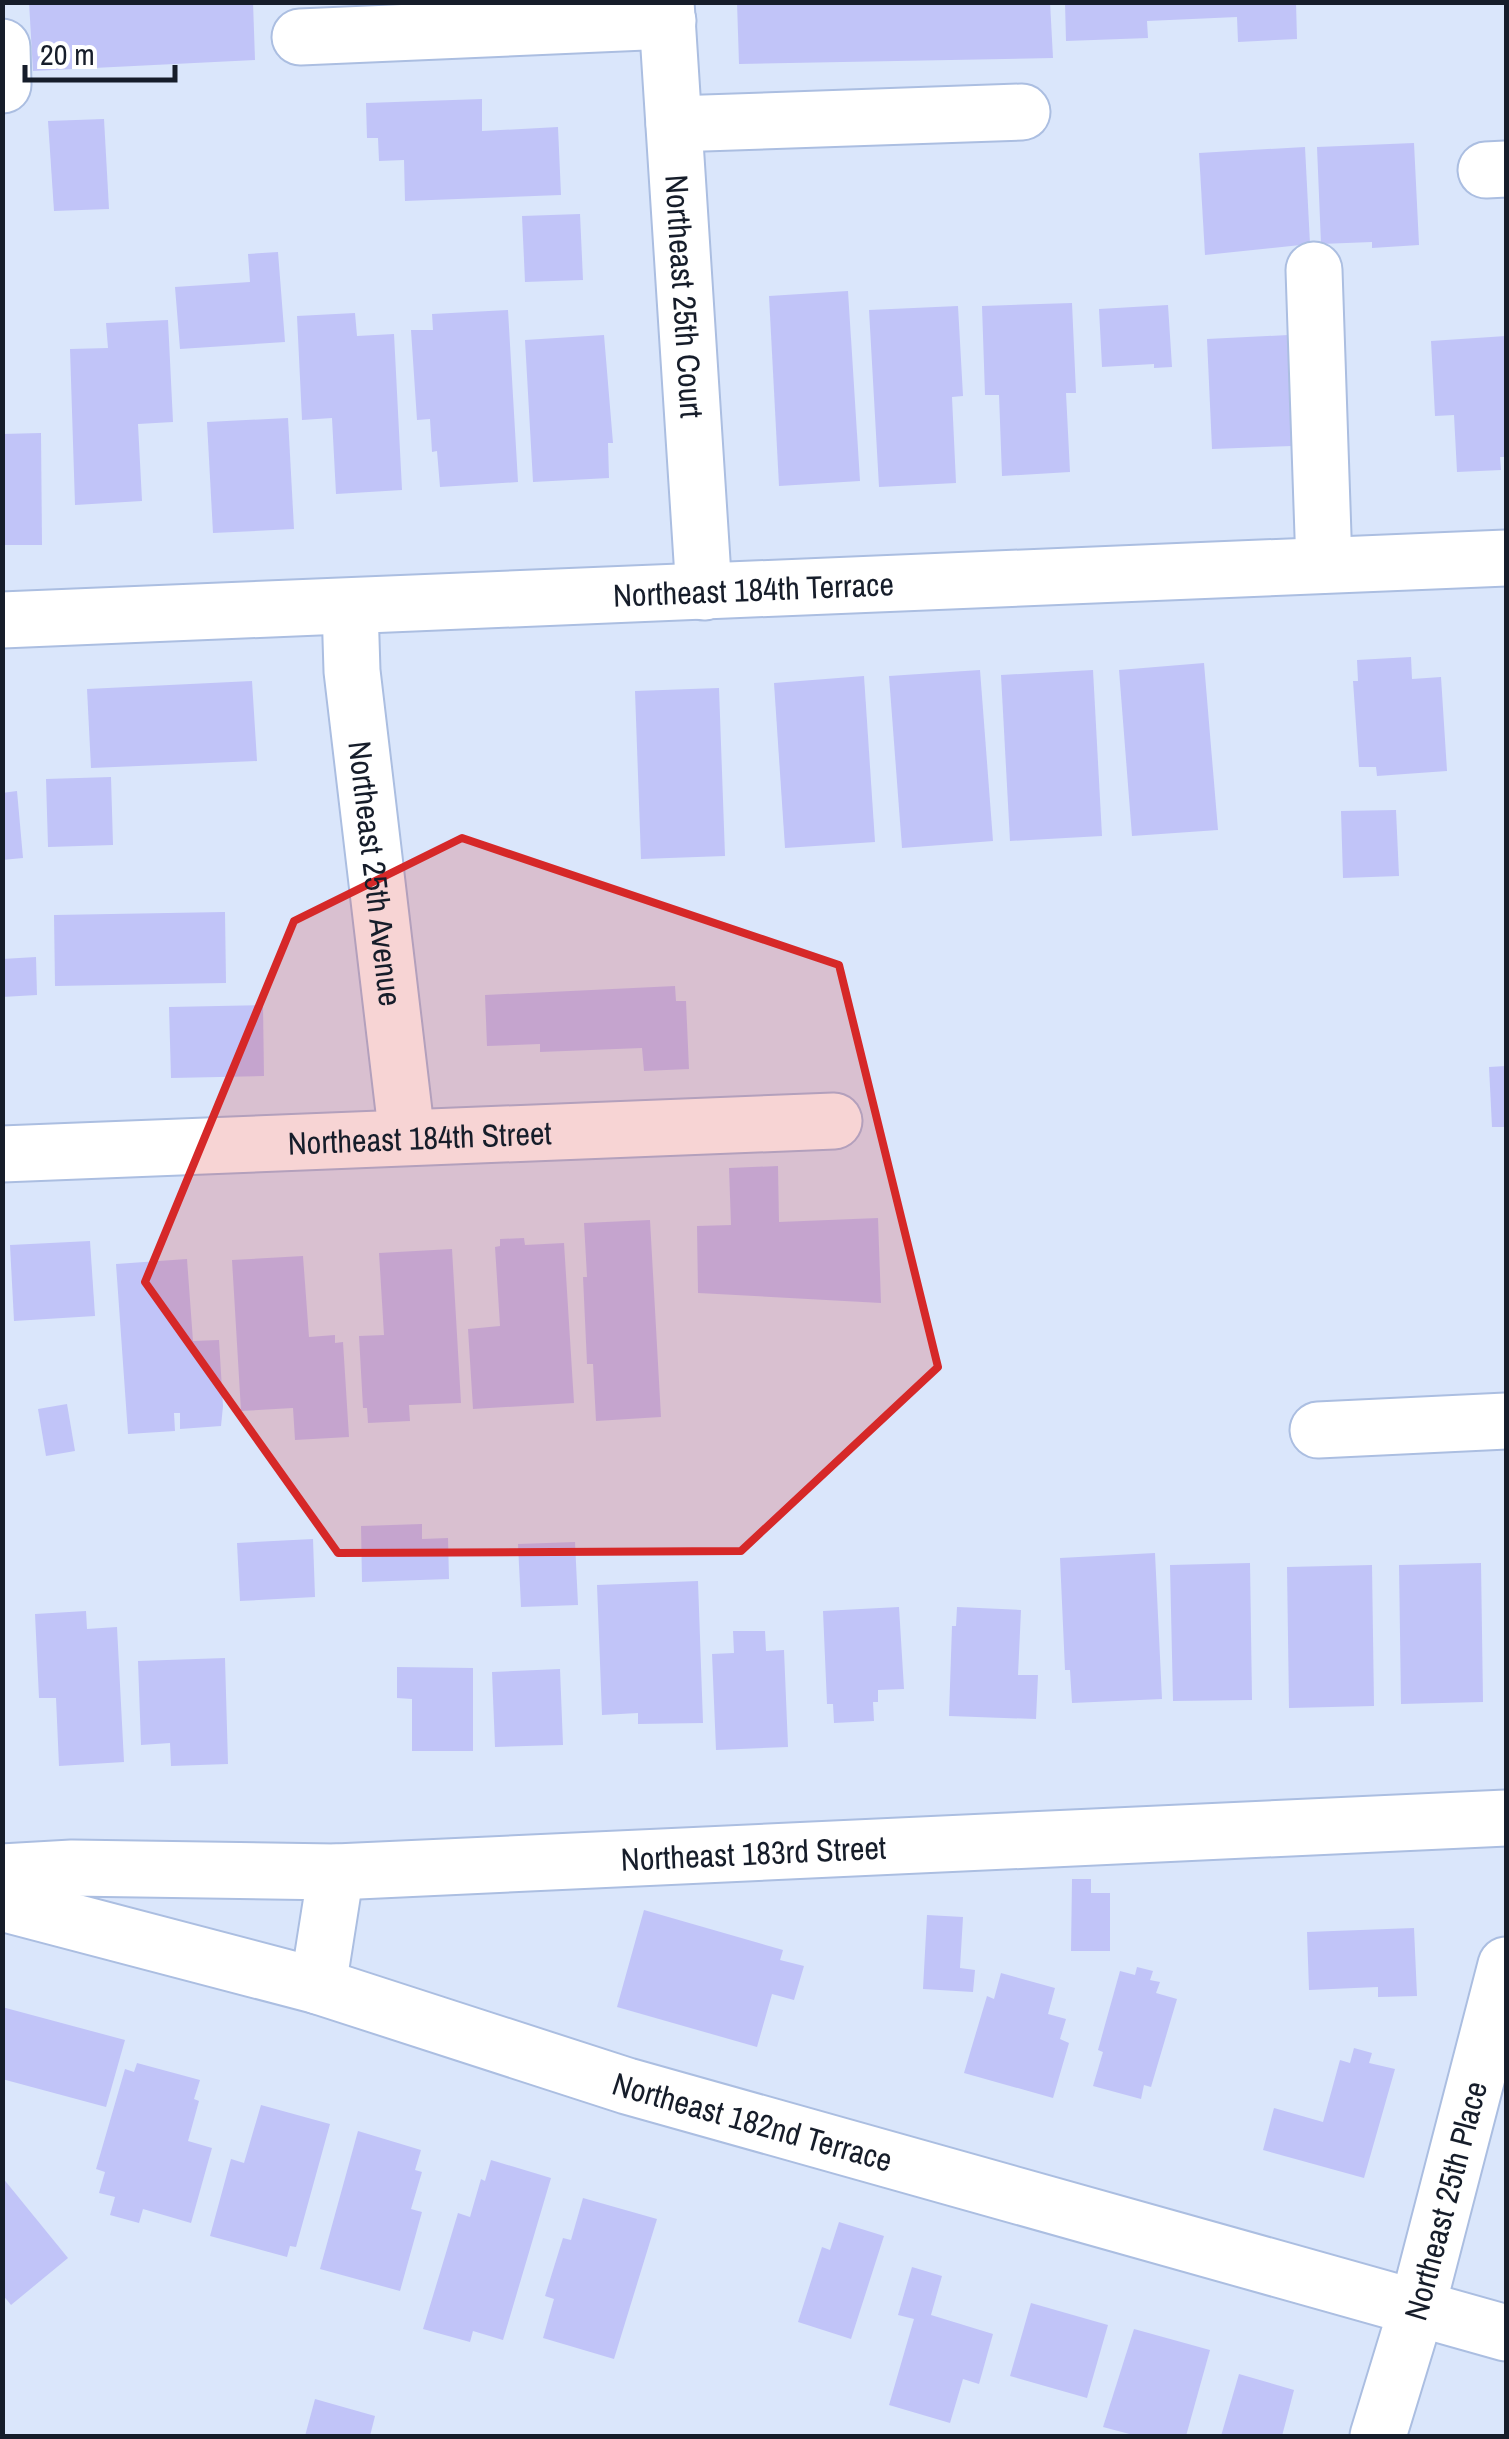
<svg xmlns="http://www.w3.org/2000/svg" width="1509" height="2439" viewBox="0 0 1509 2439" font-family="'Archivo Narrow',sans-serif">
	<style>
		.building { fill: #c1c4f8 }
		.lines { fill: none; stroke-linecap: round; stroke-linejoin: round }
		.minor-casing { stroke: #abbee1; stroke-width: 59 }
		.minor { stroke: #fff; stroke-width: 55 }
		.marked { fill: #d62828; fill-opacity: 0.2; stroke: #d62828; stroke-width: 8; stroke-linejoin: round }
		.labels { text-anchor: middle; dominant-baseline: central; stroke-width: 8; stroke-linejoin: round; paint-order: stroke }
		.street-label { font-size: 32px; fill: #161d2a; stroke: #fff }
	</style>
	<rect width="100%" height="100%" fill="#dae6fb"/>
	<g class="building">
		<polygon points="29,2 253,2 255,60 33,71"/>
		<polygon points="737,2 1050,2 1053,58 739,64"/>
		<polygon points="1065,2 1296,2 1297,39 1238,42 1237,17 1147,21 1148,38 1066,41"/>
		<polygon points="482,99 482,131 558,127 561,195 405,201 404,160 379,161 378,138 367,138 366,103"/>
		<polygon points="104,119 109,209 54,211 48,121"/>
		<polygon points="1414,143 1419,245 1372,248 1372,242 1321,244 1317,147"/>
		<polygon points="1305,147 1310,244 1205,255 1199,153"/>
		<polygon points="580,214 583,280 525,282 522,216"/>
		<polygon points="278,252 285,342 180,349 175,287 250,282 248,254"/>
		<polygon points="848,291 860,481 779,486 769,296"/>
		<polygon points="1072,303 1076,393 1066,393 1070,472 1002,476 999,395 985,395 982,306"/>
		<polygon points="1168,305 1172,367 1154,368 1154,364 1102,367 1099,309"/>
		<polygon points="958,306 963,396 952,397 956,483 879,487 869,310"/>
		<polygon points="508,310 518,482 440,487 437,451 432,452 430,419 417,420 411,330 433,330 432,314"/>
		<polygon points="355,313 357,336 394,334 402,490 336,494 332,418 302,420 297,316"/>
		<polygon points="168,320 173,422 138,424 142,501 75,505 70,349 108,348 106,323"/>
		<polygon points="604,335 613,443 608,443 609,478 533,482 525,340"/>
		<polygon points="1288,335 1292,446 1212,449 1207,339"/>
		<polygon points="1506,336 1506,457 1500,457 1501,470 1457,472 1454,415 1435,416 1431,341"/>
		<polygon points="288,418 294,529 213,533 207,422"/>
		<polygon points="41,433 42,545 2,545 2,434"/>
		<polygon points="1411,657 1412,679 1441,677 1447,771 1377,776 1376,767 1359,767 1353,681 1358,681 1357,660"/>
		<polygon points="1204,663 1218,830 1132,836 1119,670"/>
		<polygon points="980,670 993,841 902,848 889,676"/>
		<polygon points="1093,670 1102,836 1010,841 1001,675"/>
		<polygon points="864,676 875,842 785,848 774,683"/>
		<polygon points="252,681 257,761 91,768 87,689"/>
		<polygon points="719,688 725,856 641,859 635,691"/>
		<polygon points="111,777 113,845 48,847 46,779"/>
		<polygon points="17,791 23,858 2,860 2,793"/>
		<polygon points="1396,810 1399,876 1343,878 1341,811"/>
		<polygon points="225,912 226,983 55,986 54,915"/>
		<polygon points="36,957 37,995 2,997 2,959"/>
		<polygon points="675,986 676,1001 686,1001 689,1069 644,1071 642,1048 540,1052 540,1044 487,1046 485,995"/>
		<polygon points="263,1005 264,1076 171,1078 169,1007"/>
		<polygon points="1506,1066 1506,1127 1492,1127 1489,1067"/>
		<polygon points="778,1166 779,1222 878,1218 881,1303 698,1293 697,1226 731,1225 729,1168"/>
		<polygon points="650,1220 661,1417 596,1421 593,1364 587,1364 583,1277 587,1277 584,1223"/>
		<polygon points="524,1238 525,1245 564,1243 574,1403 473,1409 468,1329 500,1326 495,1247 500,1246 500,1239"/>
		<polygon points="90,1241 95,1316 14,1321 10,1245"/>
		<polygon points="452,1249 461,1403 409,1405 410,1421 368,1423 367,1408 363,1408 359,1336 384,1335 379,1253"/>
		<polygon points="303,1256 309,1337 335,1335 335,1343 343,1342 349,1437 295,1440 293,1408 241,1411 232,1260"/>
		<polygon points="187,1259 193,1341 219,1340 223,1406 221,1426 180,1429 180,1413 174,1413 175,1431 128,1434 116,1264"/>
		<polygon points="67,1404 75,1451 46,1456 38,1409"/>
		<polygon points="422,1524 422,1539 448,1538 449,1579 362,1582 361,1526"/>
		<polygon points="313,1539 315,1597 240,1601 237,1543"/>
		<polygon points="575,1542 578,1605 521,1607 518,1544"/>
		<polygon points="1155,1553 1162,1699 1072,1703 1070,1670 1065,1670 1060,1558"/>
		<polygon points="1250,1563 1252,1700 1173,1701 1170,1565"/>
		<polygon points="1481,1563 1483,1702 1401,1704 1399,1565"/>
		<polygon points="1372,1565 1374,1706 1289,1708 1287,1567"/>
		<polygon points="698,1581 703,1723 638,1724 638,1713 602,1715 597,1585"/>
		<polygon points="899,1607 904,1689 878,1690 878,1702 873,1702 874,1721 834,1723 833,1704 827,1704 823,1611"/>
		<polygon points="957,1607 1021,1610 1018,1675 1038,1675 1036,1719 949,1716 952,1626 956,1626"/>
		<polygon points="86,1611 87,1629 117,1627 124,1762 59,1766 56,1698 39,1698 35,1614"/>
		<polygon points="733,1631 765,1631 766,1651 784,1650 788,1747 716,1750 712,1654 734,1653"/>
		<polygon points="225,1658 228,1764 171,1766 170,1743 141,1745 138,1661"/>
		<polygon points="397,1667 473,1668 473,1751 412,1751 412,1699 397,1698"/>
		<polygon points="560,1669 563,1745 495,1747 492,1672"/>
		<polygon points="1072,1879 1091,1879 1091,1893 1110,1893 1110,1951 1071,1951"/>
		<polygon points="644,1910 783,1950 780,1960 804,1966 794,2000 772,1994 757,2047 617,2007"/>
		<polygon points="927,1915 963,1917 960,1968 975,1970 973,1992 923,1989"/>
		<polygon points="1414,1928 1417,1996 1378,1997 1378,1987 1309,1990 1307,1932"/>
		<polygon points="1137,1967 1153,1971 1150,1980 1160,1982 1156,1993 1177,1999 1151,2087 1144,2085 1141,2099 1093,2086 1103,2052 1098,2050 1120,1971 1135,1975"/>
		<polygon points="1001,1973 1055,1988 1048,2014 1066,2019 1060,2039 1069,2043 1053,2098 964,2073 987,1996 994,1999"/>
		<polygon points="2,2007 125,2040 106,2107 2,2079"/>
		<polygon points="1354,2048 1372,2053 1369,2063 1395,2069 1364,2178 1263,2150 1274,2108 1323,2122 1340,2060 1350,2063"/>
		<polygon points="137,2063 200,2080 194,2099 199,2101 188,2141 212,2148 191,2223 143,2209 139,2223 110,2215 115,2197 99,2193 105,2172 96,2169 125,2069 134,2072"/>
		<polygon points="261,2105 330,2124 296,2247 290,2246 287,2257 210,2236 231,2159 244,2163"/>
		<polygon points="358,2131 421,2150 415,2170 422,2172 411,2209 422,2212 400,2291 320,2269"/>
		<polygon points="491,2160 551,2178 503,2340 473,2331 470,2342 423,2329 458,2213 470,2217 481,2179 485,2181"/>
		<polygon points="2,2177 68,2258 11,2305 2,2294"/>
		<polygon points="583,2198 657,2219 614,2359 543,2338 554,2299 545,2296 563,2238 571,2240"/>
		<polygon points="839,2222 884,2236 851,2339 798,2322 822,2247 830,2250"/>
		<polygon points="912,2267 942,2276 931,2315 993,2334 979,2384 963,2379 950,2423 889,2405 914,2319 898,2315"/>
		<polygon points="1031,2303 1108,2325 1087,2398 1010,2376"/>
		<polygon points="1134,2329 1210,2350 1186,2436 1137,2436 1103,2427"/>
		<polygon points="1239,2374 1294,2390 1282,2436 1221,2436"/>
		<polygon points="315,2399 375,2416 370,2436 305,2436"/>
	</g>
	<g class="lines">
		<defs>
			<g id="minor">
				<path id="s1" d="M666,2L704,592"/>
				<polyline points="300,37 668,21"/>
				<polyline points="2,47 3,85"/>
				<polyline points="674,124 1022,112"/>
				<polyline points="1486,170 1506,169"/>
				<polyline points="1314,270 1324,565"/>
				<path id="s2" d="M350,607L352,671L407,1137"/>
				<path id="s3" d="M2,620L1506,558"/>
				<path id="s4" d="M2,1154L834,1121"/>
				<polyline points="1318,1430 1506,1421"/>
				<path id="s5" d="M2,1872L72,1868L336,1872L1506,1818"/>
				<path id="s6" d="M2,1903L318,1986L627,2086L1506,2333"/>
				<polyline points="318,1986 336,1872"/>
				<path id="s7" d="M1378,2436L1417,2308L1506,1965"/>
			</g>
		</defs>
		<use href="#minor" class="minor-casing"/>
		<use href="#minor" class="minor"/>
	</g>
	<path class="marked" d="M462,838L839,965L938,1367L741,1551L338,1553L145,1282L294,921Z"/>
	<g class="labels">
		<g class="street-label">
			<text stroke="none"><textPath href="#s1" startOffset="295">Northeast 25th Court</textPath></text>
			<text stroke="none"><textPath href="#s3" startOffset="752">Northeast 184th Terrace</textPath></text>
			<text stroke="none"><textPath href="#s2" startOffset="268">Northeast 25th Avenue</textPath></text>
			<text stroke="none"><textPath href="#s4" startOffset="418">Northeast 184th Street</textPath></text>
			<text stroke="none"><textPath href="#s5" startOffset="752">Northeast 183rd Street</textPath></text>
			<text stroke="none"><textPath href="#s6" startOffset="782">Northeast 182nd Terrace</textPath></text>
			<text stroke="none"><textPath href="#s7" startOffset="245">Northeast 25th Place</textPath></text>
		</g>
	</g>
	<rect width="1509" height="2439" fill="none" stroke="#161d2a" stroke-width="10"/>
	<path d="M25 65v15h150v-15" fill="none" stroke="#161d2a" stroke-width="5"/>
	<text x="40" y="65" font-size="30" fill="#161d2a" stroke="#ffffff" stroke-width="8" paint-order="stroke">20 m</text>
</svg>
